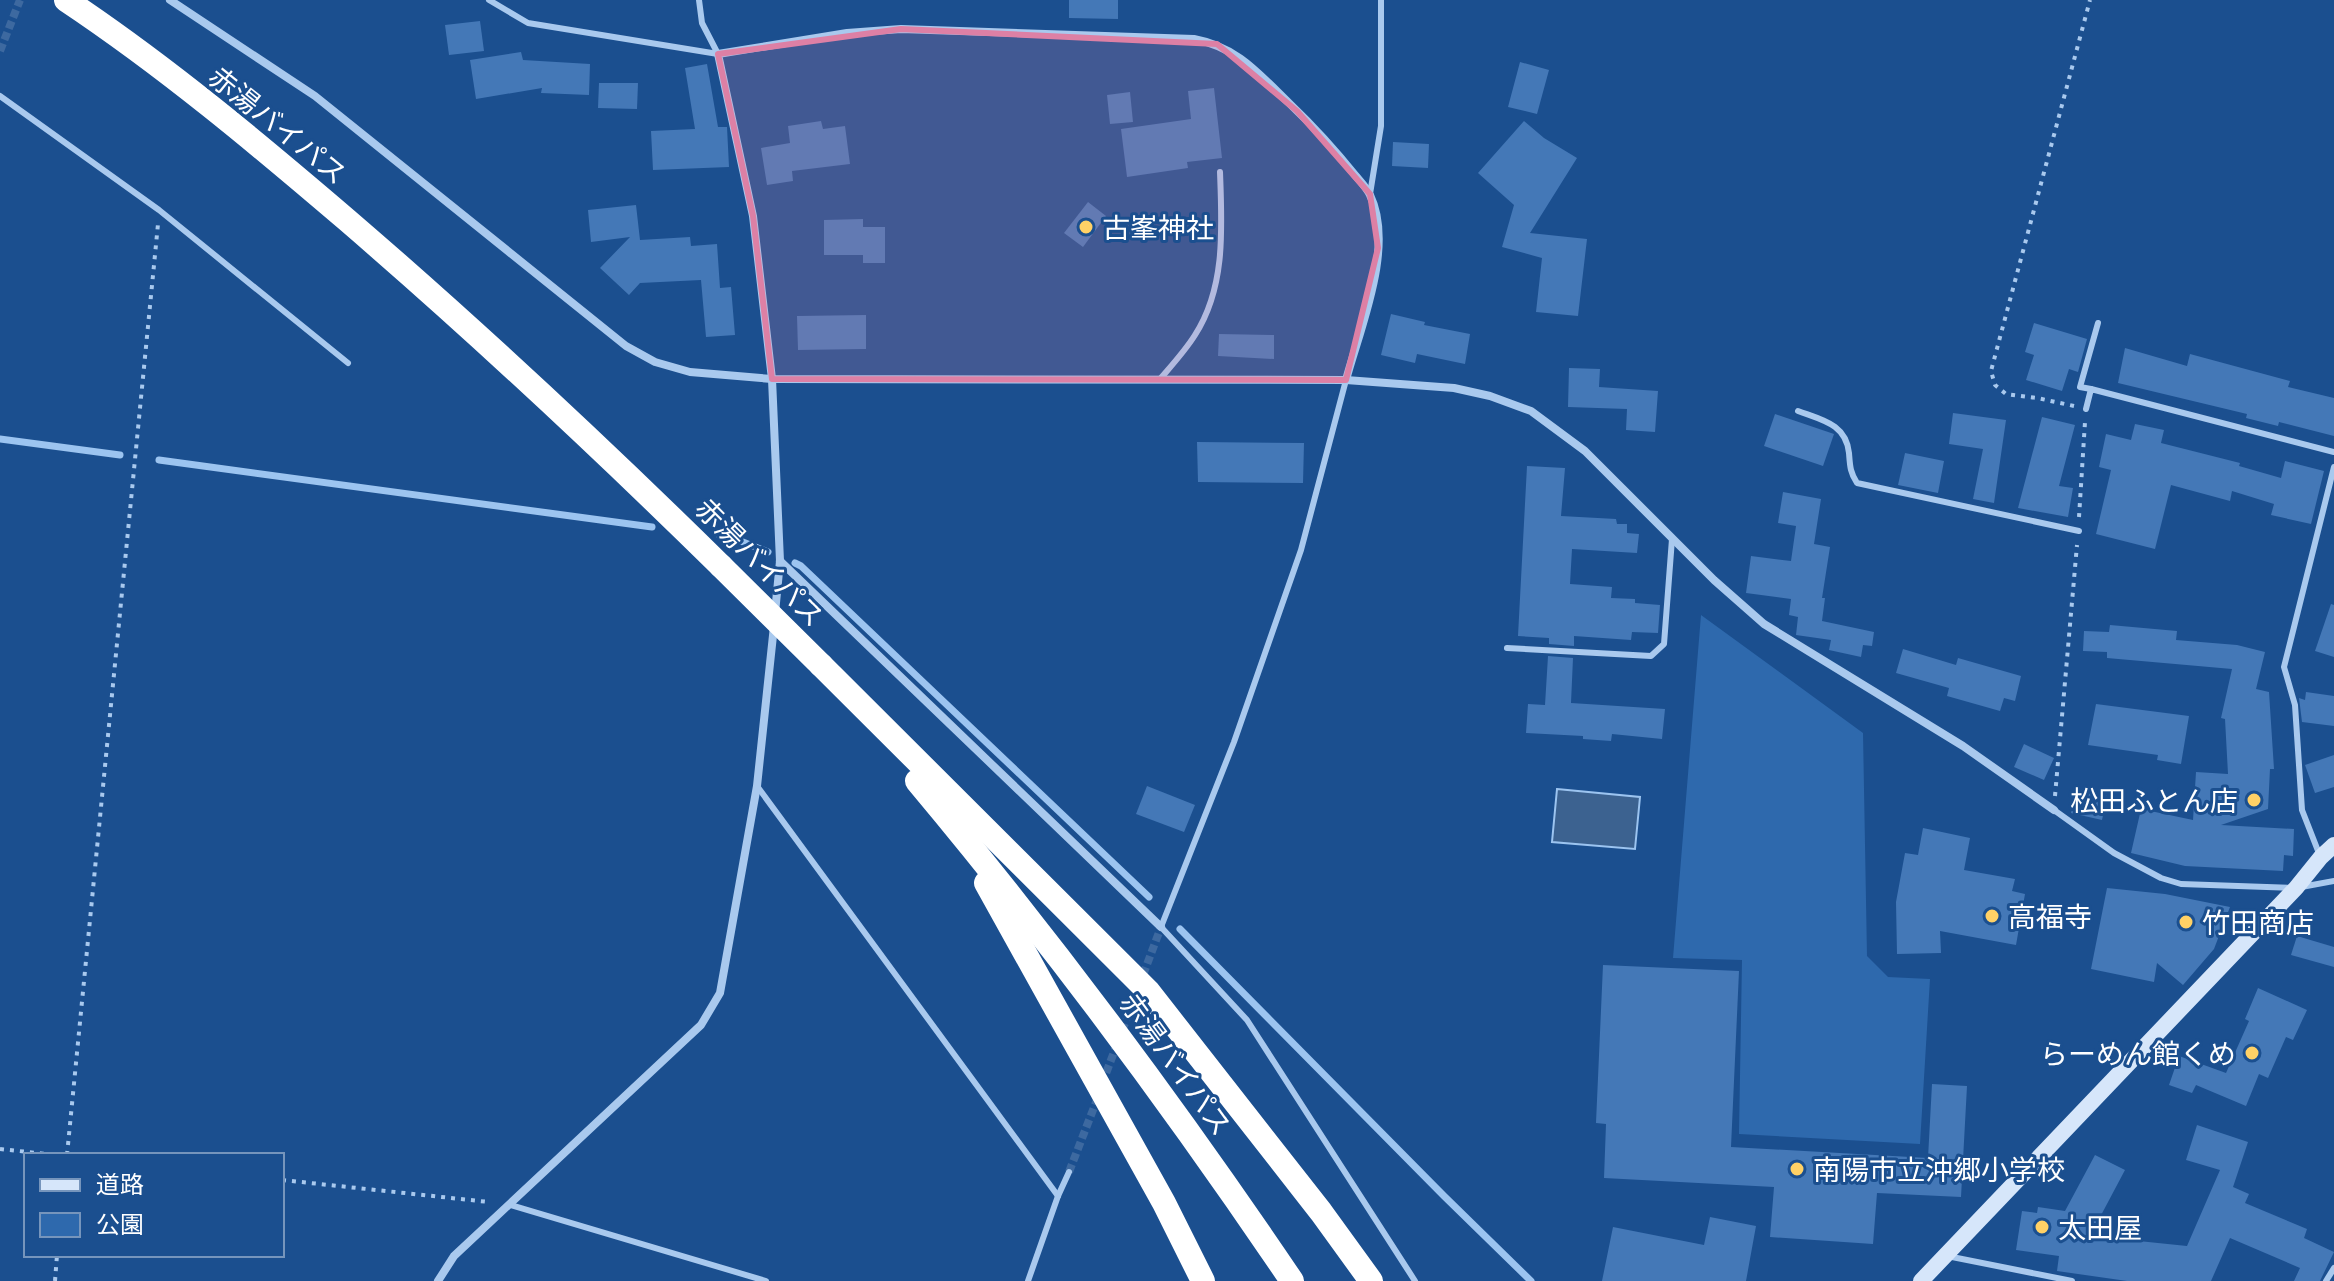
<svg xmlns="http://www.w3.org/2000/svg" width="2334" height="1281" viewBox="0 0 2334 1281" font-family="'PT Sans Narrow','Noto Sans JP',sans-serif">
	<style>
		.green { fill: #2e69ad }
		.water { fill: #3c6290; stroke: #9cc4f0; stroke-width: 2 }
		.lines { fill: none; stroke-linecap: round; stroke-linejoin: round }
		.stream { stroke: #9cc4f0; stroke-width: 7 }
		.building { fill: #4478b7 }
		.street-tunnel { stroke: #3d69a0; stroke-width: 8; stroke-dasharray: 8 4; stroke-linecap: butt }
		.path { stroke: #a9c9ee; stroke-width: 4; stroke-dasharray: 4 6; stroke-linecap: butt }
		.lane { stroke: #a9c9ee; stroke-width: 6 }
		.street { stroke: #a9c9ee; stroke-width: 8 }
		.secondary { stroke: #d6e6fa; stroke-width: 16 }
		.highway { stroke: #fff; stroke-width: 24 }
		.highway-bridge { stroke: #fff; stroke-width: 24 }
		.marked { fill: #dd80a5; fill-opacity: 0.2; stroke: #dd80a5; stroke-width: 6; stroke-linejoin: round }
		.poi-dot { fill: #ffd166; stroke: #1b4f8f; stroke-width: 3 }
		.labels { text-anchor: middle; dominant-baseline: central; stroke-width: 6; stroke-linejoin: round; paint-order: stroke }
		.street-label { font-size: 28px; fill: #fff; stroke: #1b4f8f }
		.poi-label { font-size: 28px; fill: #fff; stroke: #1b4f8f; text-anchor: start }
	</style>
	<rect width="100%" height="100%" fill="#1b4f8f"/>
	<polygon class="green" points="1701,615 1863,733 1867,956 1888,977 1930,979 1920,1144 1739,1134 1742,960 1673,958"/>
	<polygon class="water" points="1557,789 1640,797 1635,849 1552,842"/>
	<g class="lines">
		<g class="stream">
			<polyline points="0,439 120,455"/>
			<polyline points="159,460 652,527"/>
			<polyline points="720,536 733,538 768,552"/>
			<polyline points="795,563 801,566 1149,897"/>
			<polyline points="1180,929 1444,1196 1531,1281"/>
		</g>
	</g>
	<g class="building">
		<polygon points="1069,0 1118,0 1118,19 1069,18"/>
		<polygon points="480,21 484,51 449,55 445,25"/>
		<polygon points="521,52 523,60 590,64 589,95 541,93 542,88 476,99 470,60"/>
		<polygon points="1520,62 1549,70 1537,114 1508,107"/>
		<polygon points="707,64 718,127 727,127 729,167 653,170 651,131 695,129 685,68"/>
		<polygon points="599,83 638,83 637,109 598,108"/>
		<polygon points="1214,88 1222,158 1187,162 1188,168 1127,177 1121,129 1191,119 1188,91"/>
		<polygon points="1130,92 1133,122 1110,124 1107,95"/>
		<polygon points="821,121 823,129 845,126 850,164 792,171 793,181 767,185 761,148 790,143 788,126"/>
		<polygon points="1524,121 1544,138 1577,158 1530,233 1587,239 1578,316 1536,312 1542,258 1502,247 1514,205 1478,173"/>
		<polygon points="1393,142 1429,144 1428,168 1392,166"/>
		<polygon points="1088,202 1106,216 1083,247 1064,233"/>
		<polygon points="636,205 640,240 690,237 691,246 717,244 720,288 731,287 735,335 706,337 701,280 640,283 629,295 600,268 630,237 591,242 588,210"/>
		<polygon points="863,219 863,227 885,227 885,263 863,263 863,255 824,255 824,220"/>
		<polygon points="1391,314 1425,322 1424,325 1470,334 1465,364 1417,354 1415,363 1381,355"/>
		<polygon points="866,315 866,349 798,350 797,316"/>
		<polygon points="2034,323 2087,339 2078,372 2069,369 2062,391 2026,380 2034,355 2025,352"/>
		<polygon points="1219,334 1274,335 1274,359 1218,356"/>
		<polygon points="2125,348 2187,366 2190,354 2290,381 2288,387 2334,398 2334,436 2279,422 2278,426 2246,418 2247,414 2118,383"/>
		<polygon points="1569,368 1600,369 1599,387 1658,391 1655,432 1626,430 1627,409 1568,407"/>
		<polygon points="1953,413 2006,420 1994,503 1973,499 1983,449 1949,444"/>
		<polygon points="1775,414 1834,434 1823,466 1764,446"/>
		<polygon points="2042,417 2075,425 2059,486 2073,488 2068,517 2018,508"/>
		<polygon points="2135,424 2164,430 2161,443 2240,463 2239,466 2281,478 2285,461 2324,471 2311,524 2271,515 2274,504 2232,491 2230,501 2171,485 2155,549 2096,534 2111,470 2099,467 2106,434 2131,440"/>
		<polygon points="1197,442 1304,443 1303,483 1198,482"/>
		<polygon points="1905,453 1944,461 1938,493 1898,485"/>
		<polygon points="1527,466 1565,468 1561,516 1616,519 1617,524 1627,524 1627,533 1639,534 1637,553 1572,549 1570,584 1612,587 1611,598 1635,599 1635,603 1660,605 1658,633 1632,632 1631,640 1574,636 1574,646 1549,644 1549,638 1518,636"/>
		<polygon points="1783,492 1821,499 1814,544 1830,547 1822,598 1825,598 1822,621 1874,632 1872,646 1863,645 1861,657 1829,650 1831,640 1796,635 1798,617 1789,615 1791,599 1746,593 1751,556 1791,561 1796,526 1778,523"/>
		<polygon points="2331,604 2334,605 2334,657 2315,651"/>
		<polygon points="2110,625 2177,631 2176,640 2237,645 2265,652 2256,689 2269,692 2274,769 2270,769 2268,809 2221,825 2294,829 2293,856 2284,855 2283,871 2185,866 2131,853 2141,809 2193,820 2196,772 2228,774 2225,719 2221,718 2232,669 2107,658 2107,652 2083,651 2084,631 2109,632"/>
		<polygon points="1903,649 1956,665 1958,658 2021,676 2015,701 2004,698 2000,711 1947,696 1949,688 1896,673"/>
		<polygon points="1548,656 1573,658 1571,703 1665,709 1662,739 1612,734 1611,741 1583,739 1583,736 1526,733 1528,704 1545,705"/>
		<polygon points="2306,692 2334,696 2334,726 2302,722 2299,698 2305,700"/>
		<polygon points="2096,704 2189,716 2181,764 2157,760 2158,755 2088,745"/>
		<polygon points="2024,744 2054,758 2044,780 2014,767"/>
		<polygon points="2334,755 2334,787 2315,793 2305,765"/>
		<polygon points="1147,786 1195,805 1184,832 1136,814"/>
		<polygon points="2077,789 2107,796 2102,820 2071,813"/>
		<polygon points="1923,828 1970,838 1964,870 2015,879 2012,891 2025,894 2016,945 1940,931 1941,953 1897,954 1896,902 1905,853 1918,855"/>
		<polygon points="2107,888 2165,894 2230,907 2214,949 2183,985 2157,963 2154,982 2091,969"/>
		<polygon points="2297,936 2334,947 2334,967 2291,955"/>
		<polygon points="1603,965 1739,971 1731,1147 1928,1158 1932,1084 1967,1086 1961,1197 1877,1193 1873,1244 1770,1237 1774,1187 1604,1178 1606,1124 1596,1123"/>
		<polygon points="2258,988 2307,1010 2293,1040 2286,1037 2268,1078 2259,1074 2246,1106 2196,1085 2192,1093 2169,1085 2179,1056 2226,1073 2249,1021 2245,1019"/>
		<polygon points="2197,1125 2248,1142 2233,1187 2249,1194 2245,1203 2307,1229 2304,1238 2334,1252 2320,1281 2294,1281 2300,1268 2230,1238 2211,1281 2127,1281 2057,1271 2059,1256 2016,1250 2022,1211 2037,1213 2038,1207 2065,1211 2095,1155 2125,1170 2090,1236 2187,1246 2220,1170 2186,1160"/>
		<polygon points="1710,1217 1756,1226 1746,1281 1602,1281 1613,1227 1704,1245"/>
	</g>
	<g class="lines">
		<g class="street-tunnel">
			<polyline points="0,51 20,0"/>
			<polyline points="1122,1031 1161,927"/>
			<polyline points="1102,1084 1117,1044"/>
			<polyline points="1069,1172 1098,1097"/>
		</g>
		<g class="path">
			<polyline points="2074,406 2037,398 2006,394 1995,385 1991,371 2090,0"/>
			<polyline points="2079,517 2085,422"/>
			<polyline points="2055,796 2077,545"/>
			<polyline points="0,1149 56,1155"/>
			<polyline points="67,1155 158,224"/>
			<polyline points="282,1180 489,1202"/>
			<polyline points="55,1281 57,1255"/>
		</g>
		<g class="lane">
			<polyline points="489,0 528,23 718,54"/>
			<polyline points="699,0 702,23 718,54"/>
			<polyline points="0,96 159,210 348,363"/>
			<polyline points="1370,194 1381,126 1381,0"/>
			<path d="M1160,379C1172,365 1185,351 1195,335C1226,287 1222,227 1220,172"/>
			<polyline points="1346,380 1301,550 1234,742 1161,927 1247,1020 1415,1281"/>
			<polyline points="2091,389 2080,387 2098,323"/>
			<polyline points="2086,409 2091,389 2334,452"/>
			<path d="M1798,411C1822,420 1846,424 1849,453C1850,466 1850,472 1857,483L2079,531"/>
			<polyline points="1507,648 1651,656 1664,644 1672,539"/>
			<polyline points="757,786 1058,1196"/>
			<polyline points="2054,810 2114,853 2161,878 2181,884 2296,888 2334,881"/>
			<polyline points="2320,856 2302,810 2295,705 2284,667 2334,467"/>
			<polyline points="511,1205 766,1281"/>
			<polyline points="1947,1256 2072,1281"/>
			<polyline points="1028,1281 1058,1196 1069,1172"/>
			<polyline points="2326,1281 2334,1268"/>
		</g>
		<g class="street">
			<polyline points="170,0 315,96 626,346 655,362 690,372 772,379 1346,380 1454,388 1490,396 1531,411 1585,451 1714,580 1764,624 1963,746 2054,810"/>
			<polyline points="780,561 1161,927"/>
			<path d="M775,613L780,561L772,379L753,216L718,54L847,33L901,29L1194,39C1237,47 1258,73 1289,103C1312,125 1335,150 1355,175C1360,181 1367,188 1370,195C1395,247 1360,328 1346,380"/>
			<polyline points="438,1281 454,1256 701,1025 720,993 757,786 774,626"/>
		</g>
		<polyline class="secondary" points="1921,1281 2296,888 2321,857 2334,845"/>
		<g class="highway">
			<path d="M66,0C165,66 257,143 347,220C476,331 600,447 721,566"/>
			<polyline points="821,665 1148,991 1321,1212 1371,1281"/>
			<path d="M917,781C1051,941 1175,1108 1292,1281"/>
			<polyline points="986,883 1164,1203 1203,1281"/>
		</g>
		<polyline class="highway-bridge" points="721,566 821,665"/>
	</g>
	<path class="marked" d="M901,29L1217,44L1297,111L1370,194L1378,248L1346,380L772,379L753,216L718,54Z"/>
	<g class="poi-dot">
		<circle cx="1086" cy="227" r="8"/>
		<circle cx="2254" cy="800" r="8"/>
		<circle cx="1992" cy="916" r="8"/>
		<circle cx="2186" cy="922" r="8"/>
		<circle cx="2252" cy="1053" r="8"/>
		<circle cx="1797" cy="1169" r="8"/>
		<circle cx="2042" cy="1227" r="8"/>
	</g>
	<g class="labels">
		<g class="street-label">
			<text transform="translate(278 125) rotate(39)">赤湯バイパス</text>
			<text transform="translate(760 562) rotate(45)">赤湯バイパス</text>
			<text transform="translate(1176 1064) rotate(54)">赤湯バイパス</text>
		</g>
		<g class="poi-label">
			<text x="1102" y="227">古峯神社</text>
			<text x="2238" y="800" text-anchor="end">松田ふとん店</text>
			<text x="2008" y="916">高福寺</text>
			<text x="2202" y="922">竹田商店</text>
			<text x="2236" y="1053" text-anchor="end">らーめん館くめ</text>
			<text x="1813" y="1169">南陽市立沖郷小学校</text>
			<text x="2058" y="1227">太田屋</text>
		</g>
	</g>
	<rect x="24" y="1153" width="260" height="104" fill="#1b4f8f" stroke="#7695bc" stroke-width="2"/>
	<rect x="40" y="1179" width="40" height="12" fill="#d6e6fa" stroke="#7695bc" stroke-width="2"/>
	<text x="96" y="1193" font-size="24" fill="#ffffff">道路</text>
	<rect x="40" y="1213" width="40" height="24" fill="#2e69ad" stroke="#7695bc" stroke-width="2"/>
	<text x="96" y="1233" font-size="24" fill="#ffffff">公園</text>
</svg>
